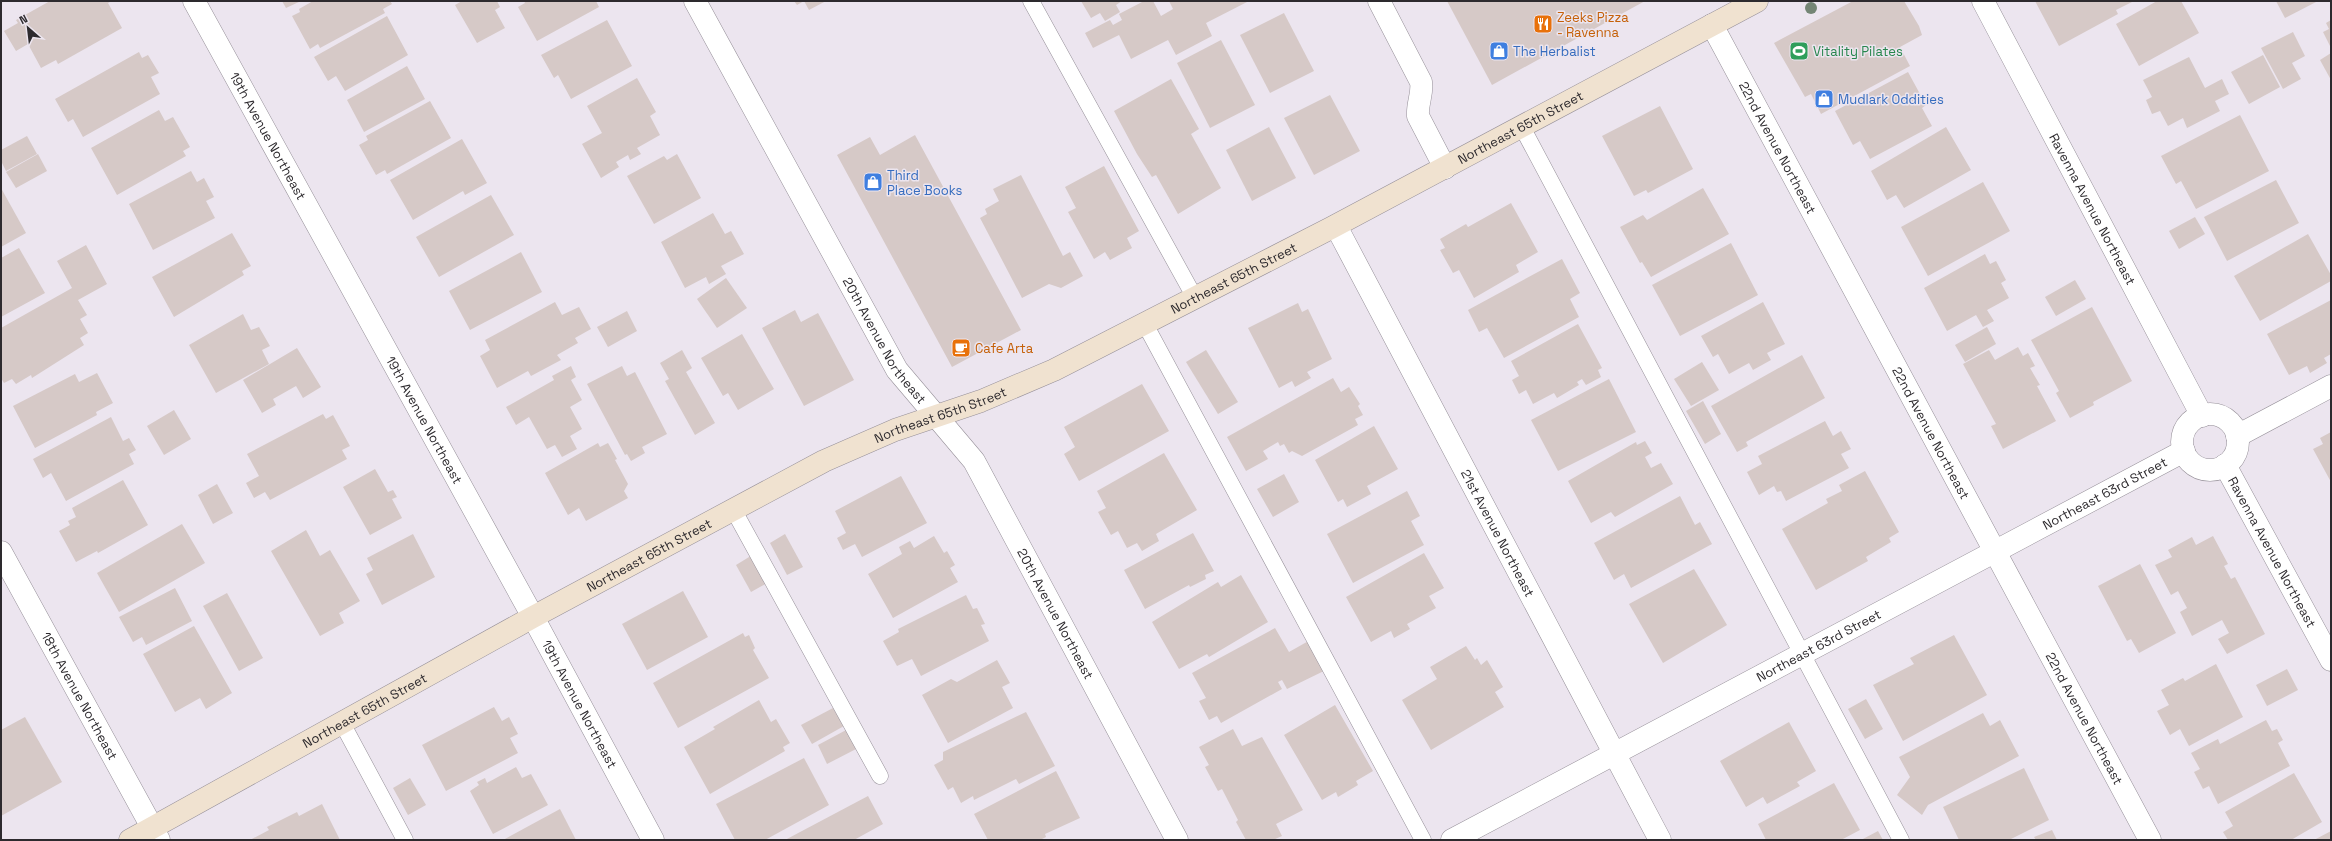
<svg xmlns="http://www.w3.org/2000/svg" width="2332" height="841" viewBox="0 0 2332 841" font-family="'Space Grotesk',sans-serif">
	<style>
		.building { fill: #d6c9c7 }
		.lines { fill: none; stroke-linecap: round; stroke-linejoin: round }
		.service-casing { stroke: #969099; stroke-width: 17 }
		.minor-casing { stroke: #969099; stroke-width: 23 }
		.tertiary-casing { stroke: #969099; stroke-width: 23 }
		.secondary-casing { stroke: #969099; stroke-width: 23 }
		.service { stroke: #fff; stroke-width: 16 }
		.minor { stroke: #fff; stroke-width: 22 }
		.tertiary { stroke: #fff; stroke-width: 22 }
		.secondary { stroke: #f0e2d0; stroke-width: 22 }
		.tree { fill: #748575 }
		.labels { text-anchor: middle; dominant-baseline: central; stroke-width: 3; stroke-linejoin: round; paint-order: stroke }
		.food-label { font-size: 13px; fill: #c56008; stroke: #ece5ef; text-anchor: start }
		.shop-label { font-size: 13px; fill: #366cbe; stroke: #ece5ef; text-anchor: start }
		.leisure-label { font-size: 13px; fill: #27864d; stroke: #ece5ef; text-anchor: start }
		.street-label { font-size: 13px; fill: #2d2a2e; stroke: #ece5ef }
	</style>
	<rect width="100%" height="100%" fill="#ece5ef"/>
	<g class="building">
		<polygon points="50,1 112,1 108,3 122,28 58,64 56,60 41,68 28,44 16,51 4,31 18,23 16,20"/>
		<polygon points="282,1 301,1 286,8"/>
		<polygon points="313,1 390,1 392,4 383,9 385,13 320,48 318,44 310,49 292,16 300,12 299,9"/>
		<polygon points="462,1 497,1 500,7 495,10 505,28 477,43 455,5"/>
		<polygon points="524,1 596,1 599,7 537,41 518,7 525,3"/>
		<polygon points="794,1 804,1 797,5"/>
		<polygon points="804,1 826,1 809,10"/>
		<polygon points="1081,1 1122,1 1116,5 1120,12 1105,21 1100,13 1091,18"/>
		<polygon points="1144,1 1153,1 1161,16 1173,9 1169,1 1249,1 1206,23 1212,36 1176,55 1168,40 1131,59 1119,35 1093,48 1085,33 1110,20 1113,25 1122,20 1119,14"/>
		<polygon points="1447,1 1645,1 1492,85"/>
		<polygon points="1853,1 1904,1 1919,26 1922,35 1900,47 1910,66 1821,114 1811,94 1805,97 1774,43"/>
		<polygon points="2035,1 2134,1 2116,10 2118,14 2059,46"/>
		<polygon points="2157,1 2181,1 2199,33 2139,66 2116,24"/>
		<polygon points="2276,1 2318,1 2285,18"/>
		<polygon points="1284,13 1314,71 1270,93 1240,35"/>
		<polygon points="387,16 408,55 345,91 336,76 328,81 314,57"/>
		<polygon points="607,20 632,66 571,99 558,75 554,78 541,55"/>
		<polygon points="2331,20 2331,48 2323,32 2329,29 2326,23"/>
		<polygon points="2293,32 2305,56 2292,63 2301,79 2283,89 2261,48"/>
		<polygon points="1221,40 1255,105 1210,128 1177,63"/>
		<polygon points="139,52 142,58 148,55 159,73 151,77 160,94 83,137 73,119 68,122 55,99"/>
		<polygon points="2331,53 2331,80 2320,60"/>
		<polygon points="2263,55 2280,87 2249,104 2231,72"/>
		<polygon points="2189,57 2205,88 2222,79 2229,94 2215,101 2220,111 2187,128 2183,118 2168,126 2160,111 2152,114 2146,100 2152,97 2143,80"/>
		<polygon points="407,66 425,99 364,132 347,100"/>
		<polygon points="1908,72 1926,105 1922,108 1932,126 1870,159 1860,141 1853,145 1835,111"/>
		<polygon points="637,78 656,112 650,116 660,135 637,148 641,154 630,160 628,155 616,162 619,167 601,178 582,144 602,133 587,106"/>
		<polygon points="1171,79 1199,129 1191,134 1221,188 1178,214 1156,175 1152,177 1137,154 1114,111"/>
		<polygon points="1330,95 1360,151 1314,175 1284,118"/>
		<polygon points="430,101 451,138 387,174 385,170 376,175 359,145 368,140 366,136"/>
		<polygon points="1660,106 1693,169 1648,193 1646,190 1634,196 1602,136"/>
		<polygon points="159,110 165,121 173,117 190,147 183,151 186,156 117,195 91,148"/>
		<polygon points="2240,115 2269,171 2196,209 2181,181 2176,184 2161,156"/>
		<polygon points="1269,127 1296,178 1252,201 1226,150"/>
		<polygon points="1946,127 1971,170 1904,208 1896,195 1887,200 1871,171"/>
		<polygon points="915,135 1021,330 952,367 837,155 870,137 880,155"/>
		<polygon points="27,136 37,154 6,171 1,161 1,150"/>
		<polygon points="462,139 487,183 465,195 463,191 413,220 390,180"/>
		<polygon points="38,154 47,171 16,188 6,172"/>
		<polygon points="677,154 701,198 654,224 627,176 664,156 667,160"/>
		<polygon points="1104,166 1139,231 1127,238 1132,248 1110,260 1105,252 1094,259 1068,212 1076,208 1065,187"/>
		<polygon points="191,171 197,182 204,178 214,197 206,201 215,218 153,250 129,204"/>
		<polygon points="1021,175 1063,256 1070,252 1083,276 1061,288 1049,284 1022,298 980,218 987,214 985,209 999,201 993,189"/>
		<polygon points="2276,180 2299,223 2227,261 2204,217"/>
		<polygon points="1983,182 2010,231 1928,276 1901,227"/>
		<polygon points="1,188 26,233 1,247"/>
		<polygon points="1703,188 1729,234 1651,277 1642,262 1640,263 1620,227 1643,215 1647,220"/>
		<polygon points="491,195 514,235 439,277 416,237"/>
		<polygon points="1511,203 1538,252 1516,265 1519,272 1474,298 1459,270 1453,273 1440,250 1445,248 1440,239 1466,224 1468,227"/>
		<polygon points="713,213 725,234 731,231 744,254 721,266 726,274 709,284 706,277 685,288 661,242"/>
		<polygon points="2195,217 2205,234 2179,249 2169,231"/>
		<polygon points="232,233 251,266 242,271 244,275 174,317 152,277"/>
		<polygon points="2308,234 2331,275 2331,281 2260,321 2234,276"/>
		<polygon points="1731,243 1758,295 1680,336 1652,285"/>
		<polygon points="86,245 107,284 78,300 87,315 80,319 88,333 80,338 84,345 32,378 31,375 16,384 12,379 4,383 1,378 1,328 72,288 57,261"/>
		<polygon points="19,248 45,293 1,317 1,258"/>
		<polygon points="521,252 542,292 470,330 449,291"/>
		<polygon points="1985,254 1990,264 1996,261 2006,280 2001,283 2009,298 1987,310 1994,321 1983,327 1976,315 1947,331 1924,288"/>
		<polygon points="1562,259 1580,293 1570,299 1579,317 1504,358 1487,328 1479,332 1468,310"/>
		<polygon points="726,278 747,308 717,328 697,299"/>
		<polygon points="2075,280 2086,299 2056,316 2045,297"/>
		<polygon points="2331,300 2331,354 2324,358 2327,363 2310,373 2307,366 2289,375 2267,334"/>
		<polygon points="555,302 562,315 579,307 591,329 575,338 578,343 557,355 561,360 531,376 528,371 497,388 480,356 490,350 485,340"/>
		<polygon points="1763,302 1785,344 1767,353 1771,360 1753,370 1749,363 1729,374 1718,354 1713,357 1701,336"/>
		<polygon points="1298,303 1302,312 1308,309 1332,359 1307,372 1311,378 1295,387 1292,381 1279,388 1248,328"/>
		<polygon points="2092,307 2132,381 2093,402 2094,405 2070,418 2056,393 2059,391 2031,340"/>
		<polygon points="795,310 801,322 818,313 854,380 804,406 762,328"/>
		<polygon points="627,311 637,331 608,347 597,327"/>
		<polygon points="243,314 251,330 259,327 270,346 262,350 269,364 216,393 189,345"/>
		<polygon points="1578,324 1602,368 1598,370 1601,377 1586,385 1582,379 1577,382 1579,385 1557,398 1554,393 1533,404 1526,390 1519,394 1512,380 1519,376 1511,361"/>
		<polygon points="1987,327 1996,344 1965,362 1955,345"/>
		<polygon points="742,334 774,389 738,410 728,393 723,396 701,358"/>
		<polygon points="2018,347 2023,356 2028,353 2035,366 2030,368 2040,385 2037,386 2056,421 2003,449 1991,426 1996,424 1963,364 1989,350 1995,360"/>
		<polygon points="297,348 321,387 303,398 296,386 273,399 276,405 262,413 243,380"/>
		<polygon points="682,350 692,368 686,372 715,423 695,435 665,381 669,379 660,363"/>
		<polygon points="1206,350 1238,402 1218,414 1186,362"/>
		<polygon points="1802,355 1825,398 1746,442 1748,446 1737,452 1711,406"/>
		<polygon points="1702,362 1719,390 1691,406 1674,379"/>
		<polygon points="571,366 576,377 571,380 582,400 570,407 582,429 570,436 577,449 562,457 555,445 547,449 529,417 516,425 506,407 554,380 552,376"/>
		<polygon points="622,366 627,376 635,372 667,434 642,447 645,453 631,461 627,454 625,455 587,384"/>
		<polygon points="97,373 113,403 96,412 97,415 35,448 13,406 75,374 79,382"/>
		<polygon points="1333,378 1341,392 1349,387 1360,404 1358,406 1363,415 1355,419 1358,425 1302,456 1292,451 1289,453 1284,444 1280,446 1278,442 1263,451 1268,459 1246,471 1227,437"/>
		<polygon points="1609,379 1636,432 1558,471 1531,420"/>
		<polygon points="1142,384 1169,431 1079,481 1064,454 1075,447 1064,427"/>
		<polygon points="1703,401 1721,434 1705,444 1686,411"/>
		<polygon points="174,410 191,439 164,455 147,426"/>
		<polygon points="323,414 326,419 333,415 350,446 342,450 347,459 270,500 265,492 254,498 246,483 259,476 247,454"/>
		<polygon points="111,417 123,441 129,438 136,450 129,454 134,464 66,501 51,473 43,478 33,459"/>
		<polygon points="1825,421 1833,436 1841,431 1851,449 1841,454 1849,468 1786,501 1781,491 1777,492 1774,486 1759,495 1747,472 1762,464 1758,456"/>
		<polygon points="1374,426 1398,469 1367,486 1371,494 1347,507 1343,499 1338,502 1315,460"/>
		<polygon points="2331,432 2331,482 2313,449 2323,444 2320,438"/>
		<polygon points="1645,441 1652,453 1645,457 1651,468 1661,463 1673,484 1615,517 1611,512 1591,523 1568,481 1636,442 1637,445"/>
		<polygon points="598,443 600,447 608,443 617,459 615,460 628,484 624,491 628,498 586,521 579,508 568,515 545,473"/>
		<polygon points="1164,453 1197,510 1156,534 1159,541 1142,551 1137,543 1127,548 1118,531 1111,535 1098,512 1106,508 1097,491"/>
		<polygon points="375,469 388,492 393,490 397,497 392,499 402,518 370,535 343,487"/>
		<polygon points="1865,471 1899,532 1889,538 1891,542 1866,557 1868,561 1816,590 1782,529 1828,503 1826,499 1842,491 1839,485"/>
		<polygon points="1284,474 1299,502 1273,517 1257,489"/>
		<polygon points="901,476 927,523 862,557 855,544 843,550 837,538 846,533 835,511"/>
		<polygon points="123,480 148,525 98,553 97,551 76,562 59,531 70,525 68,521 76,517 72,508"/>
		<polygon points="217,484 233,513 213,524 198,495"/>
		<polygon points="1407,491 1420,516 1411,521 1424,545 1353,583 1327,534"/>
		<polygon points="1680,496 1695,525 1700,522 1712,544 1631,588 1624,574 1614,580 1594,543"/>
		<polygon points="182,524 205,563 119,612 97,573"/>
		<polygon points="306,530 320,556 330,550 360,601 339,613 344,623 320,636 271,551"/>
		<polygon points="1193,533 1214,571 1205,575 1206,579 1190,587 1189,585 1145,609 1124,570"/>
		<polygon points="413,534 435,577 382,605 366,574 373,570 367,558"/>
		<polygon points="785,534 803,567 787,575 770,543"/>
		<polygon points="934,536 944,553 947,551 955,565 950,568 958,582 893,618 868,574 902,554 899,547 910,541 914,548"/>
		<polygon points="2213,536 2228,564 2224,566 2231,579 2235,577 2265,634 2227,654 2218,639 2229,633 2222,620 2192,636 2180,612 2187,608 2178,591 2171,595 2155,565 2172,557 2168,550 2192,537 2196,545"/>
		<polygon points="1424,553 1444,588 1429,596 1436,608 1407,624 1410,629 1394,638 1391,631 1371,642 1346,597"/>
		<polygon points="754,554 769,582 751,592 736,565"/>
		<polygon points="2140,564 2176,633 2139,653 2131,639 2127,641 2098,586"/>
		<polygon points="1694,569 1727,625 1663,663 1629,604"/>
		<polygon points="1241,575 1268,622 1209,657 1207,654 1179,669 1152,622 1218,582 1221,587"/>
		<polygon points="175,588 192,621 146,645 142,637 133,642 119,617"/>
		<polygon points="683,591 708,637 647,670 622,624"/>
		<polygon points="227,593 263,658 239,671 203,606"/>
		<polygon points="966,595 973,609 977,608 985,624 981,625 989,641 921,676 912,659 897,666 883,641 899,632 898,629"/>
		<polygon points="194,626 232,693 206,709 200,698 175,712 143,654"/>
		<polygon points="1275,628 1289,652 1312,639 1328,669 1287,689 1282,680 1278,682 1282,689 1221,723 1217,716 1209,720 1199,701 1206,698 1192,673"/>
		<polygon points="743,633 745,637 749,635 755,648 753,650 769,678 678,728 653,683"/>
		<polygon points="1954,635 1987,695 1903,741 1873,685 1914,664 1910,658"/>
		<polygon points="1466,646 1475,660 1477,658 1481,665 1487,660 1503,687 1495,692 1504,707 1431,750 1402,700 1437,679 1430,667"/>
		<polygon points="997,660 1010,683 1002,687 1013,708 948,743 922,695 951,679 957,682"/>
		<polygon points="2216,664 2243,717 2189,746 2180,729 2170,735 2157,711 2169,705 2161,690 2183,678 2185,681"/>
		<polygon points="2287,669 2298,690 2267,706 2256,685"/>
		<polygon points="1866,699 1883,729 1865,739 1848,709"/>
		<polygon points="759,700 771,722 776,719 790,743 783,747 785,751 710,794 684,747 715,729 713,727"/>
		<polygon points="1335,705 1373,771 1356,781 1358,785 1338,797 1336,792 1322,800 1284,735"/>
		<polygon points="494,707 502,721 509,717 518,734 510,738 518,753 446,791 422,745"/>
		<polygon points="833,708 844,726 812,744 801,725"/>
		<polygon points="1026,712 1055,766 1019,784 1016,779 974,800 973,796 961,803 953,787 948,790 934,765 943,760 943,752"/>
		<polygon points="1983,713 1990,726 2000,720 2019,756 1928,805 1922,815 1897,795 1910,777 1899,757"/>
		<polygon points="25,717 62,782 1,816 1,730"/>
		<polygon points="2266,720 2272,731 2277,729 2283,740 2278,743 2290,766 2218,804 2209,786 2203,789 2194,772 2200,769 2191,753 2218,739 2220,744"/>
		<polygon points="1789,722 1816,771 1797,782 1800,786 1767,804 1763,797 1746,807 1720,761"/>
		<polygon points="848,729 858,748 827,764 818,745"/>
		<polygon points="1233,729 1242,746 1262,737 1303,810 1276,824 1282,836 1273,840 1246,840 1236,822 1238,820 1222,789 1218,791 1205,767 1209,765 1199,747"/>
		<polygon points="804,758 829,805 765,840 735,840 716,804"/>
		<polygon points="516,767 522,778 531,774 548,805 493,834 470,791 479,785 477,782 485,778 487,783"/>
		<polygon points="2024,768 2049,820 2009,840 1959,840 1943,807"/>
		<polygon points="1056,771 1080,818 1045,834 1046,837 1040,840 988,840 974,814"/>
		<polygon points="2294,773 2322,822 2291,840 2228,840 2223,832 2233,826 2225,812"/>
		<polygon points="410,778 426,805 408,815 393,788"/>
		<polygon points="1834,783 1860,830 1841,840 1766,840 1758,824"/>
		<polygon points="868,796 883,824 854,840 785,840"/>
		<polygon points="322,804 340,840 250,840 269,830 267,827 297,812 299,816"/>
		<polygon points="560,809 576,840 503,840"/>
		<polygon points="2052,830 2057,840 2036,840 2034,837"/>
		<polygon points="1878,831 1883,840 1861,840"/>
		<polygon points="2331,831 2331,840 2314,840"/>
	</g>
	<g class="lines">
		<defs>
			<g id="service">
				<polyline points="1031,1 1195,298"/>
				<polyline points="1522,127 1901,840"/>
				<polyline points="1145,324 1423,840"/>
				<polyline points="733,509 880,776"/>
				<polyline points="342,723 405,840"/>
			</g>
			<g id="minor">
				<path id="s1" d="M194,1L533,617L653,840"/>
				<path d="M1379,1L1421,82C1423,94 1417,103 1418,116L1445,168"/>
				<path id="s2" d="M1983,1L2202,416"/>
				<path id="s3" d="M1712,25L2150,840"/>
				<path id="s4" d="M1336,226L1660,840"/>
				<circle cx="2210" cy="442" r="28"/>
				<path id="s5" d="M936,416L974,461L1177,840"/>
				<polyline points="2237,436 2331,386"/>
				<path id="s6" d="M2225,465L2331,660"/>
				<path id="s7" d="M1,552L159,840"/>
				<path id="s8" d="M1452,840L2184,451"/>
			</g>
			<g id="tertiary">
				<path id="s9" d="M695,1L897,370L936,416"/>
			</g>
			<g id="secondary">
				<path id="s10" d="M130,840L533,617L824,461L895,430L981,401L1054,370L1331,228L1757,1"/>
			</g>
		</defs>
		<use href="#service" class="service-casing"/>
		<use href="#minor" class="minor-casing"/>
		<use href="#tertiary" class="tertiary-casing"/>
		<use href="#secondary" class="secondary-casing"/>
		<use href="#service" class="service"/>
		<use href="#minor" class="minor"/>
		<use href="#tertiary" class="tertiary"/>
		<use href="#secondary" class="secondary"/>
	</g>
	<circle class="tree" cx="1811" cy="8" r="6"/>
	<defs>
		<symbol id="restaurant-square" viewBox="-11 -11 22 22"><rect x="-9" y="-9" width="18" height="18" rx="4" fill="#e8710a" stroke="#ece5ef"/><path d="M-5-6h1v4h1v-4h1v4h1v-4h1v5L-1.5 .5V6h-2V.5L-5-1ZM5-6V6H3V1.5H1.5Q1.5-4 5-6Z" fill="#fff"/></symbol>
		<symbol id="shop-square" viewBox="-11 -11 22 22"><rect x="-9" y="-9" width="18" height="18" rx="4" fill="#3f7fe0" stroke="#ece5ef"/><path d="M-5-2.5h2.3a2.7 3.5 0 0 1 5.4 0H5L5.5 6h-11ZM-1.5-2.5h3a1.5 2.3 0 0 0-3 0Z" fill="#fff"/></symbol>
		<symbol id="stadium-square" viewBox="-11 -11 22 22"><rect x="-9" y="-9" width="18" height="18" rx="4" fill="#2e9e5b" stroke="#ece5ef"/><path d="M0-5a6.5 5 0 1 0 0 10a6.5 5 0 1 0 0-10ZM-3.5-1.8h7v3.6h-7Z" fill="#fff"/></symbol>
		<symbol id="cafe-square" viewBox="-11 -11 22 22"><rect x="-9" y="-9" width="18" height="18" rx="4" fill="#e8710a" stroke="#ece5ef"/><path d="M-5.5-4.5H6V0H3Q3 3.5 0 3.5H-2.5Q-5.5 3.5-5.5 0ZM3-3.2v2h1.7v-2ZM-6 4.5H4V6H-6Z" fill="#fff"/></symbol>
	</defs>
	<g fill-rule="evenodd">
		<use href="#restaurant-square" x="1532" y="13" width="22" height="22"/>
		<use href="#shop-square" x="1488" y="40" width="22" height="22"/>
		<use href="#stadium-square" x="1788" y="40" width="22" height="22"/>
		<use href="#shop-square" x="1813" y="88" width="22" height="22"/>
		<use href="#shop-square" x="862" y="171" width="22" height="22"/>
		<use href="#cafe-square" x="950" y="337" width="22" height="22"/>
	</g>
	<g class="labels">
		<g class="food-label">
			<text x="1557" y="17">Zeeks Pizza<tspan x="1557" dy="15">- Ravenna</tspan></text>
			<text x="975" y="348">Cafe Arta</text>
		</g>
		<g class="shop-label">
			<text x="1513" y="51">The Herbalist</text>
			<text x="1838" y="99">Mudlark Oddities</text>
			<text x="887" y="175">Third<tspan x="887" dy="15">Place Books</tspan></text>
		</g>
		<g class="leisure-label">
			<text x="1813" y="51">Vitality Pilates</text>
		</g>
		<g class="street-label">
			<text stroke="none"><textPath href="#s10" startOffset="1564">Northeast 65th Street</textPath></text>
			<text stroke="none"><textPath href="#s1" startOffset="154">19th Avenue Northeast</textPath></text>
			<text stroke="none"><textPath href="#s3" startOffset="139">22nd Avenue Northeast</textPath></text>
			<text stroke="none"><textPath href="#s2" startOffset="235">Ravenna Avenue Northeast</textPath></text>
			<text stroke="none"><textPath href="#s10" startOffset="1240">Northeast 65th Street</textPath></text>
			<text stroke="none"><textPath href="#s9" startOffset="389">20th Avenue Northeast</textPath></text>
			<text stroke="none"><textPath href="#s10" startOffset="916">Northeast 65th Street</textPath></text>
			<text stroke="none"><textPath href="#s1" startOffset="478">19th Avenue Northeast</textPath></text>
			<text stroke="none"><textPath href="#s3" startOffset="463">22nd Avenue Northeast</textPath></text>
			<text stroke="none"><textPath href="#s8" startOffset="739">Northeast 63rd Street</textPath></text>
			<text stroke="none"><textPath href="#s4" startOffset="347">21st Avenue Northeast</textPath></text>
			<text stroke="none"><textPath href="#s6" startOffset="99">Ravenna Avenue Northeast</textPath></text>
			<text stroke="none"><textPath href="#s10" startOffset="592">Northeast 65th Street</textPath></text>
			<text stroke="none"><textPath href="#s5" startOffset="232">20th Avenue Northeast</textPath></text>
			<text stroke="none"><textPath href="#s8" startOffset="415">Northeast 63rd Street</textPath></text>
			<text stroke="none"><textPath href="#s7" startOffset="164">18th Avenue Northeast</textPath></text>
			<text stroke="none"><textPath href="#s1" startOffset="802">19th Avenue Northeast</textPath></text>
			<text stroke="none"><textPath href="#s10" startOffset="268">Northeast 65th Street</textPath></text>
			<text stroke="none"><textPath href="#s3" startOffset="787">22nd Avenue Northeast</textPath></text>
		</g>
	</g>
	<rect width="2332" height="841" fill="none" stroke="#2d2a2e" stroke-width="4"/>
	<g transform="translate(28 28) rotate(332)" stroke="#ece5ef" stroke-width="3" paint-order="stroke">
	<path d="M0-3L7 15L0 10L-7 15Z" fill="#2d2a2e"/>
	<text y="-6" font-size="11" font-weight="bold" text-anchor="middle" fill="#2d2a2e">N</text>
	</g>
</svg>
